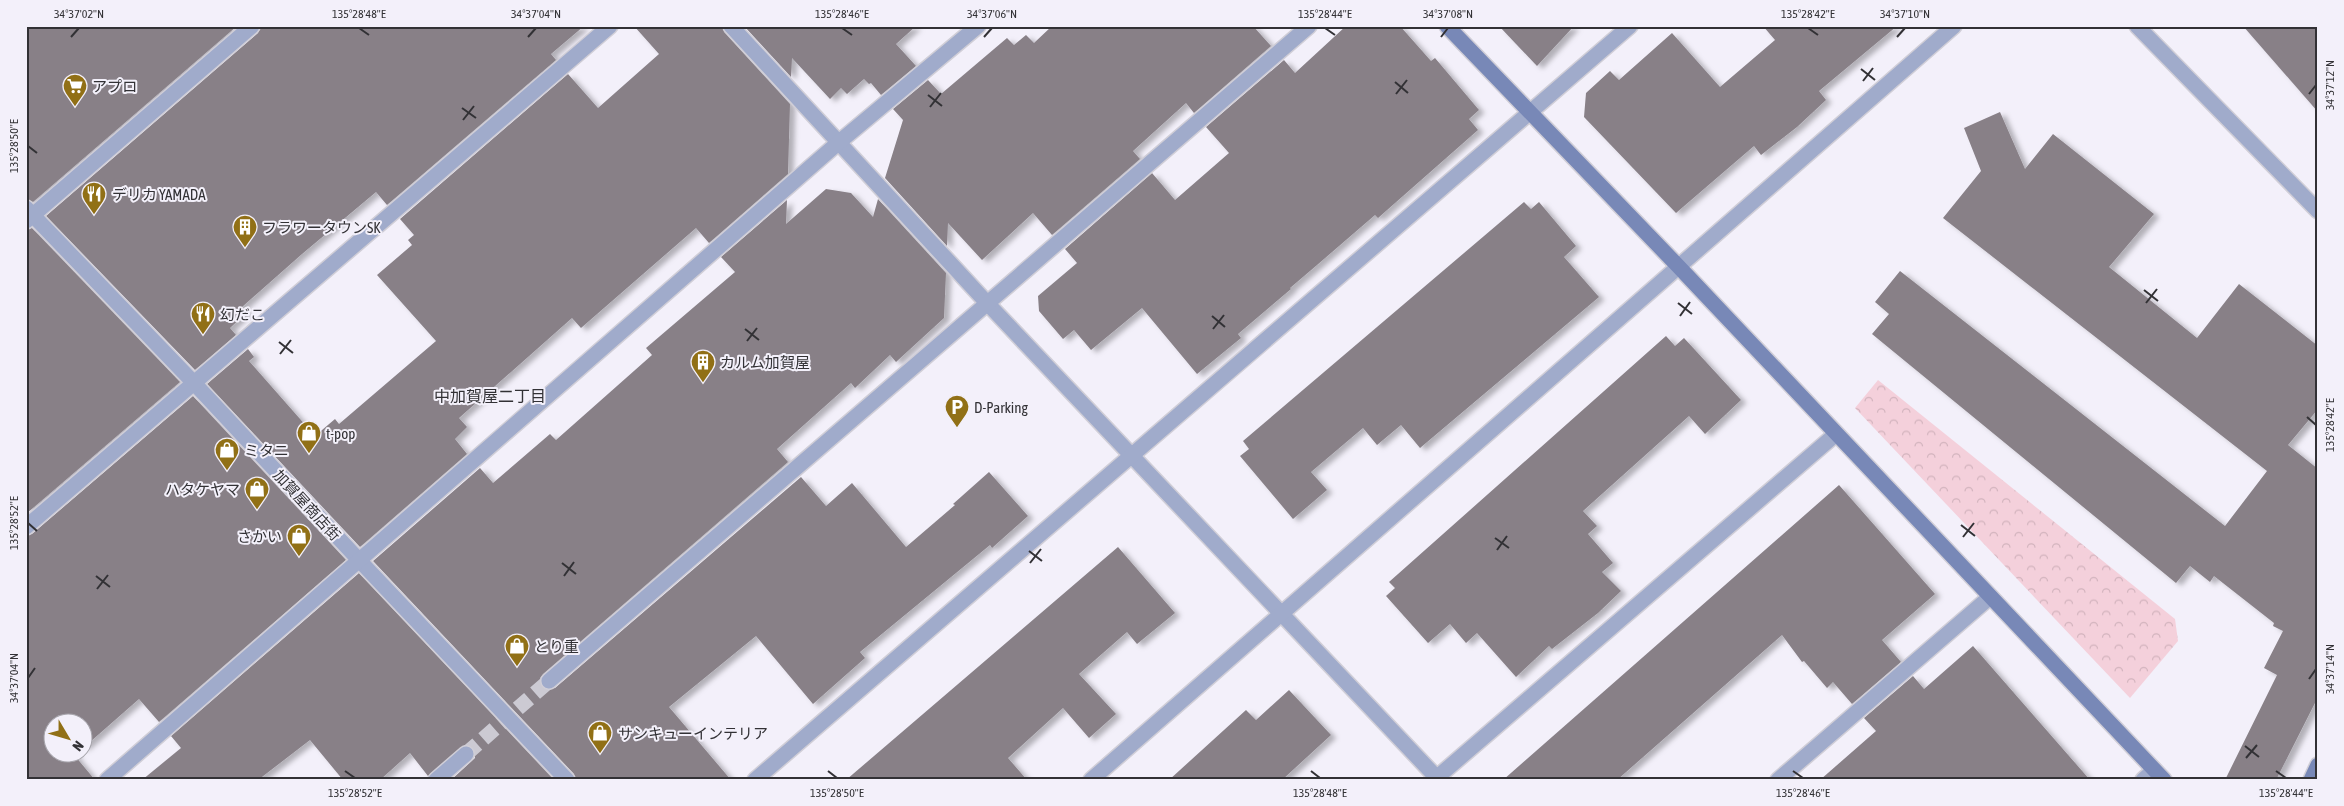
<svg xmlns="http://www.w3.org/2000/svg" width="2344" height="806" viewBox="0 0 2344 806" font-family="'Asap Condensed','Noto Sans JP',sans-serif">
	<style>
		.park { fill: url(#park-crowns) }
		.building { fill: #888087; filter: url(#shadow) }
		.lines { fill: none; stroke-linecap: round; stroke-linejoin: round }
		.street-tunnel { stroke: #cccad3; stroke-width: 15; stroke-dasharray: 15 8; stroke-linecap: butt }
		.street-casing { stroke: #d0ced7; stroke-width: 18 }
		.secondary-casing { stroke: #d0ced7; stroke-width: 18 }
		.street { stroke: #a0abcb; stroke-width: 15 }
		.secondary { stroke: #7888b7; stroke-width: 15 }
		.ticks { fill: none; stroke: #323135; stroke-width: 2 }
		.labels { text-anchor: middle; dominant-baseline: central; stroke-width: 4; stroke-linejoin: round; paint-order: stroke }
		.poi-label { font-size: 15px; fill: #323135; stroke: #f3f0fa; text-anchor: start }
		.street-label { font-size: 15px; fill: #323135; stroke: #f3f0fa }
		.neighbourhood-label { font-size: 16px; fill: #323135; stroke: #f3f0fa }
		.neatline { fill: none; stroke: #323135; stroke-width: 2 }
		.ticks-label { font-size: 12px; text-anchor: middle; fill: #323135 }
	</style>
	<defs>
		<pattern id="park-crowns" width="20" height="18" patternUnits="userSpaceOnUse" patternTransform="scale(1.25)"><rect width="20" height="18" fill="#f4d0db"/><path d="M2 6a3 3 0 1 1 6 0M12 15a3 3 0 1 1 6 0" fill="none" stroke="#d2b3bd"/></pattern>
		<filter id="shadow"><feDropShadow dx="5.5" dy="3" stdDeviation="2.5" flood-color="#0004"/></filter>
	</defs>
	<rect width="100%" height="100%" fill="#f3f0fa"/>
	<polygon class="park" points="1878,380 2175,619 2178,641 2130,698 1855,408"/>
	<g class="building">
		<polygon points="26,26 237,26 33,202 26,199"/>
		<polygon points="261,26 584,26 551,54 556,60 387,205 376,192 302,254 242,307 247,312 230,328 236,335 195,370 46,216 258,33"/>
		<polygon points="634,26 722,26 724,32 790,104 788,174 709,243 696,228 581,328 572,318 459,418 467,427 455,439 467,454 360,547 207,384 248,349 254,357 249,361 315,436 335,419 339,424 436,341 377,275 412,245 408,240 414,235 400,219 568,74 598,108 659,54"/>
		<polygon points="744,26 916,26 896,44 916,66 881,95 871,83 869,84 864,79 847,94 841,88 830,99 792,58 791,77"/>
		<polygon points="1052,26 1253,26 1271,46 1194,113 1186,103 1133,151 1140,159 1052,235 1033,213 982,260 948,223 947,246 885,178 903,120 893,109 928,80 941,94 1007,38 1014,45 1026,35 1034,43"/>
		<polygon points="1346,26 1400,26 1431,61 1435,58 1479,110 1469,119 1478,130 1378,218 1375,215 1317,265 1290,288 1291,289 1238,334 1241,338 1197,374 1142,308 1091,350 1074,330 1063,339 1039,311 1038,296 1077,263 1065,249 1152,173 1175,200 1229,153 1206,127 1284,60 1295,73"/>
		<polygon points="1499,26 1574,26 1537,66"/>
		<polygon points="1763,26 1897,26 1819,91 1826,100 1797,127 1761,155 1754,146 1676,213 1584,117 1586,93 1610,71 1619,80 1672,33 1720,87 1775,40"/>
		<polygon points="2243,26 2318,26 2318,112"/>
		<polygon points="2000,112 2025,169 2053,134 2154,214 2109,267 2197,338 2239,284 2318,346 2318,409 2288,445 2318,469 2318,697 2276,780 2225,780 2277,675 2264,668 2283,631 2273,626 2274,623 2214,576 2210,582 2190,566 2176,583 1872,334 1889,314 1875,302 1900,271 2225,526 2267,471 1943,218 1981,171 1964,128"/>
		<polygon points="826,189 851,193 873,217 878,199 946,273 944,318 896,362 890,355 855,388 851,383 777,449 788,462 543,674 540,678 542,687 546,690 555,688 801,477 826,506 852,483 906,547 955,505 953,504 989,472 1028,516 992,548 990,545 860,652 865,658 813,704 756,636 669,707 731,780 576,780 574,774 373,561 480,468 493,483 550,434 556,440 652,355 646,348 735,272 721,257 787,200 786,224"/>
		<polygon points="1524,202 1531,209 1539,202 1576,246 1564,257 1599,297 1420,448 1401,425 1377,445 1363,428 1311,472 1327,490 1293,519 1240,456 1249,449 1243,441"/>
		<polygon points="32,228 180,382 26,514 26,230"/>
		<polygon points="1666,336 1675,346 1684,338 1741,400 1705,434 1689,416 1583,511 1597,526 1588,534 1613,563 1602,572 1621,591 1598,613 1552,649 1549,646 1516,677 1477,633 1466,643 1450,624 1428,643 1386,596 1395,588 1389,582"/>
		<polygon points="193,396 346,560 159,722 139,699 82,749 82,724 52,724 52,754 78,754 75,756 95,780 26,780 26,536 32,534"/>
		<polygon points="1839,485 1935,594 1882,640 1901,662 1852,704 1833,682 1827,688 1804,661 1802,662 1782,635 1617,780 1503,780"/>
		<polygon points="1118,547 1175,613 1137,644 1127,632 1079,674 1116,714 1089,738 1063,708 1008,758 1027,780 846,780"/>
		<polygon points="359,573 554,780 451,780 475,758 473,748 465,745 428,776 410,753 380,780 343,780 310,740 258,780 142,780 181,748 171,736"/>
		<polygon points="1973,646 2090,780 1820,780 1876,731 1864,718 1913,676 1924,689"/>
		<polygon points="1289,690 1331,735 1282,780 1169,780 1246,710 1256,720"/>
	</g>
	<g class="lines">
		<polyline class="street-tunnel" points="466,754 549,681"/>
		<defs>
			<g id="street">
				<polyline points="731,26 988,304 1439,780"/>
				<polyline points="2137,26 2318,211"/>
				<polyline points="26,208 194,383 358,559 567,780"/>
				<polyline points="26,221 252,26"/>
				<polyline points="26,527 610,26"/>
				<polyline points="549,681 1309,26"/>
				<polyline points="107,780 838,143 978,26"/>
				<polyline points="436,780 466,754"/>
				<polyline points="755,780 1630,26"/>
				<polyline points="1091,780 1954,26"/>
				<polyline points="1434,780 1836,434"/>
				<polyline points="1778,780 1990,597"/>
				<polyline points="2143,780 2154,770"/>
			</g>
			<g id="secondary">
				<polyline points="1447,26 1679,267 2164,780"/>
				<polyline points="2311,780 2318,765"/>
			</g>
		</defs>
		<use href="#street" class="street-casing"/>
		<use href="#secondary" class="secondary-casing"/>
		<use href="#street" class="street"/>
		<use href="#secondary" class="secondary"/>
	</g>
	<path class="ticks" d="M359,28L369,35M842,28L852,35M1325,28L1335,35M1808,28L1818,35M71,37L79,28M528,37L536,28M984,37L992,28M1441,37L1448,28M1897,37L1905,28M1861,69L1875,80M1863,81L1873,68M1395,82L1408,93M1396,94L1407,80M2309,94L2316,85M928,95L942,106M930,107L941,93M462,108L476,118M463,120L474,106M28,146L37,153M2144,290L2158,301M1678,303L1692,314M2146,303L2157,289M1212,316L1225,327M1680,316L1690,302M745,329L759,340M1213,329L1224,315M747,341L757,328M279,342L293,353M280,354L291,340M2307,417L2316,425M28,523L37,531M1961,525L1975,536M1963,537L1974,523M1495,538L1509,548M1497,550L1507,536M1029,551L1042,561M562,563L576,574M1030,563L1041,549M96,576L110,587M564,576L574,562M97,589L108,575M28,678L35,668M2309,679L2316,669M2245,746L2259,757M2246,758L2257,745M345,771L355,778M828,771L837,778M1311,771L1320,778M1793,771L1803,778M2276,771L2286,778"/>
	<defs>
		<symbol id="supermarket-pin" viewBox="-11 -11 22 30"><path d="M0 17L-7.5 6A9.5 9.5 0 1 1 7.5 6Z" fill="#917016" stroke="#f3f0fa"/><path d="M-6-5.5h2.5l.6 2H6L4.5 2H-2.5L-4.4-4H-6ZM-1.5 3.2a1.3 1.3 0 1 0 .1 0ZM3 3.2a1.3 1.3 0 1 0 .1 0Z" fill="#fff"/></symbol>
		<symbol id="restaurant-pin" viewBox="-11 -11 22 30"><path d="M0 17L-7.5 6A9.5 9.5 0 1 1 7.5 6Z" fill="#917016" stroke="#f3f0fa"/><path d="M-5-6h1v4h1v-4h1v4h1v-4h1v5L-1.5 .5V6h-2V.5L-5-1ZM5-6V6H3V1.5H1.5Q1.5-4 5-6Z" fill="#fff"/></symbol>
		<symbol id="building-pin" viewBox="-11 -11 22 30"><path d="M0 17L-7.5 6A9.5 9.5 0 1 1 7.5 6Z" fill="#917016" stroke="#f3f0fa"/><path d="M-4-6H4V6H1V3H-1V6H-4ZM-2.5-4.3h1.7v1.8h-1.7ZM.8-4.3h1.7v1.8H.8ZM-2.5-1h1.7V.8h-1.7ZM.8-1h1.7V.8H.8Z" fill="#fff"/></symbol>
		<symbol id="parking-pin" viewBox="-11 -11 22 30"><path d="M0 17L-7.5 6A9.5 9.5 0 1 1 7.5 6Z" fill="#917016" stroke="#f3f0fa"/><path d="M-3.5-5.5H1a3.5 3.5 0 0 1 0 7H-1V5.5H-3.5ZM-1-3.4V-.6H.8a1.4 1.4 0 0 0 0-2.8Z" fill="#fff"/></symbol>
		<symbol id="shop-pin" viewBox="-11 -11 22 30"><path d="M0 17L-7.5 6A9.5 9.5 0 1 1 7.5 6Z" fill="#917016" stroke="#f3f0fa"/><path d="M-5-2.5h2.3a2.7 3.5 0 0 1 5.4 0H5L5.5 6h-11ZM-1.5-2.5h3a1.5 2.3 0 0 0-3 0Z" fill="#fff"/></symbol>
	</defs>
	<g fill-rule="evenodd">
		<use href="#supermarket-pin" x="61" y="72" width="28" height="38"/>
		<use href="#restaurant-pin" x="80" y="180" width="28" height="38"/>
		<use href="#building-pin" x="231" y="213" width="28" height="38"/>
		<use href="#restaurant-pin" x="189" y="300" width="28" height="38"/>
		<use href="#building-pin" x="689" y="348" width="28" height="38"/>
		<use href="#parking-pin" x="943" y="393" width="28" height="38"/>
		<use href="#shop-pin" x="295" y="419" width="28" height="38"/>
		<use href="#shop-pin" x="213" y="436" width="28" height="38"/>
		<use href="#shop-pin" x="243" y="475" width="28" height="38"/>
		<use href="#shop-pin" x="285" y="522" width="28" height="38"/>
		<use href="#shop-pin" x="503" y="632" width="28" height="38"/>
		<use href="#shop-pin" x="586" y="719" width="28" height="38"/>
	</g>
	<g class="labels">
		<g class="poi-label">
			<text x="92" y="86">アプロ</text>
			<text x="112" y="194">デリカ YAMADA</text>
			<text x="262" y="227">フラワータウンSK</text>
			<text x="220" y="314">幻だこ</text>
			<text x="720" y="362">カルム加賀屋</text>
			<text x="974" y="407">D-Parking</text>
			<text x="326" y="433">t-pop</text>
			<text x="244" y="450">ミタニ</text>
			<text x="240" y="489" text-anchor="end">ハタケヤマ</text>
			<text x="282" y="536" text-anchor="end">さかい</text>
			<text x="534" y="646">とり重</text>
			<text x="618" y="733">サンキューインテリア</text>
		</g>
		<g class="street-label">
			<text transform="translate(307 505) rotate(47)">加賀屋商店街</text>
		</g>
		<g class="neighbourhood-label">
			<text x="490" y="396">中加賀屋二丁目</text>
		</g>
	</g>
	<rect width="2344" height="806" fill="none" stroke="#f3f0fa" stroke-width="55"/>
	<g transform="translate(68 738) rotate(128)"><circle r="24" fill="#f3f0fa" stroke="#a6a4ab"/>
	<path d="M0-4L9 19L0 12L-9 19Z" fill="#917016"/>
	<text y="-8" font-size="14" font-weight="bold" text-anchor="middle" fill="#323135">N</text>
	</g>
	<rect x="28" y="28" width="2288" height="750" class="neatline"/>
	<g class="ticks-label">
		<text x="79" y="18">34°37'02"N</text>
		<text x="359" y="18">135°28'48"E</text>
		<text x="536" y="18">34°37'04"N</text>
		<text x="842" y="18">135°28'46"E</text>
		<text x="992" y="18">34°37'06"N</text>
		<text x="1325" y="18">135°28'44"E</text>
		<text x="1448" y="18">34°37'08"N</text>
		<text x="1808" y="18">135°28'42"E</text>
		<text x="1905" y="18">34°37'10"N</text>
		<text transform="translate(2330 85) rotate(-90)" y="4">34°37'12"N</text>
		<text transform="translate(14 146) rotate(-90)" y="4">135°28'50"E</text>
		<text transform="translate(2330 425) rotate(-90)" y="4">135°28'42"E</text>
		<text transform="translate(14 523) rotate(-90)" y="4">135°28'52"E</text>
		<text transform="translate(2330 669) rotate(-90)" y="4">34°37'14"N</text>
		<text transform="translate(14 678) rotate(-90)" y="4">34°37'04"N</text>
		<text x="355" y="797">135°28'52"E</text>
		<text x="837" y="797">135°28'50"E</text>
		<text x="1320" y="797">135°28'48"E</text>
		<text x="1803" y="797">135°28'46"E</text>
		<text x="2286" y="797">135°28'44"E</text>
	</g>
</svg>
